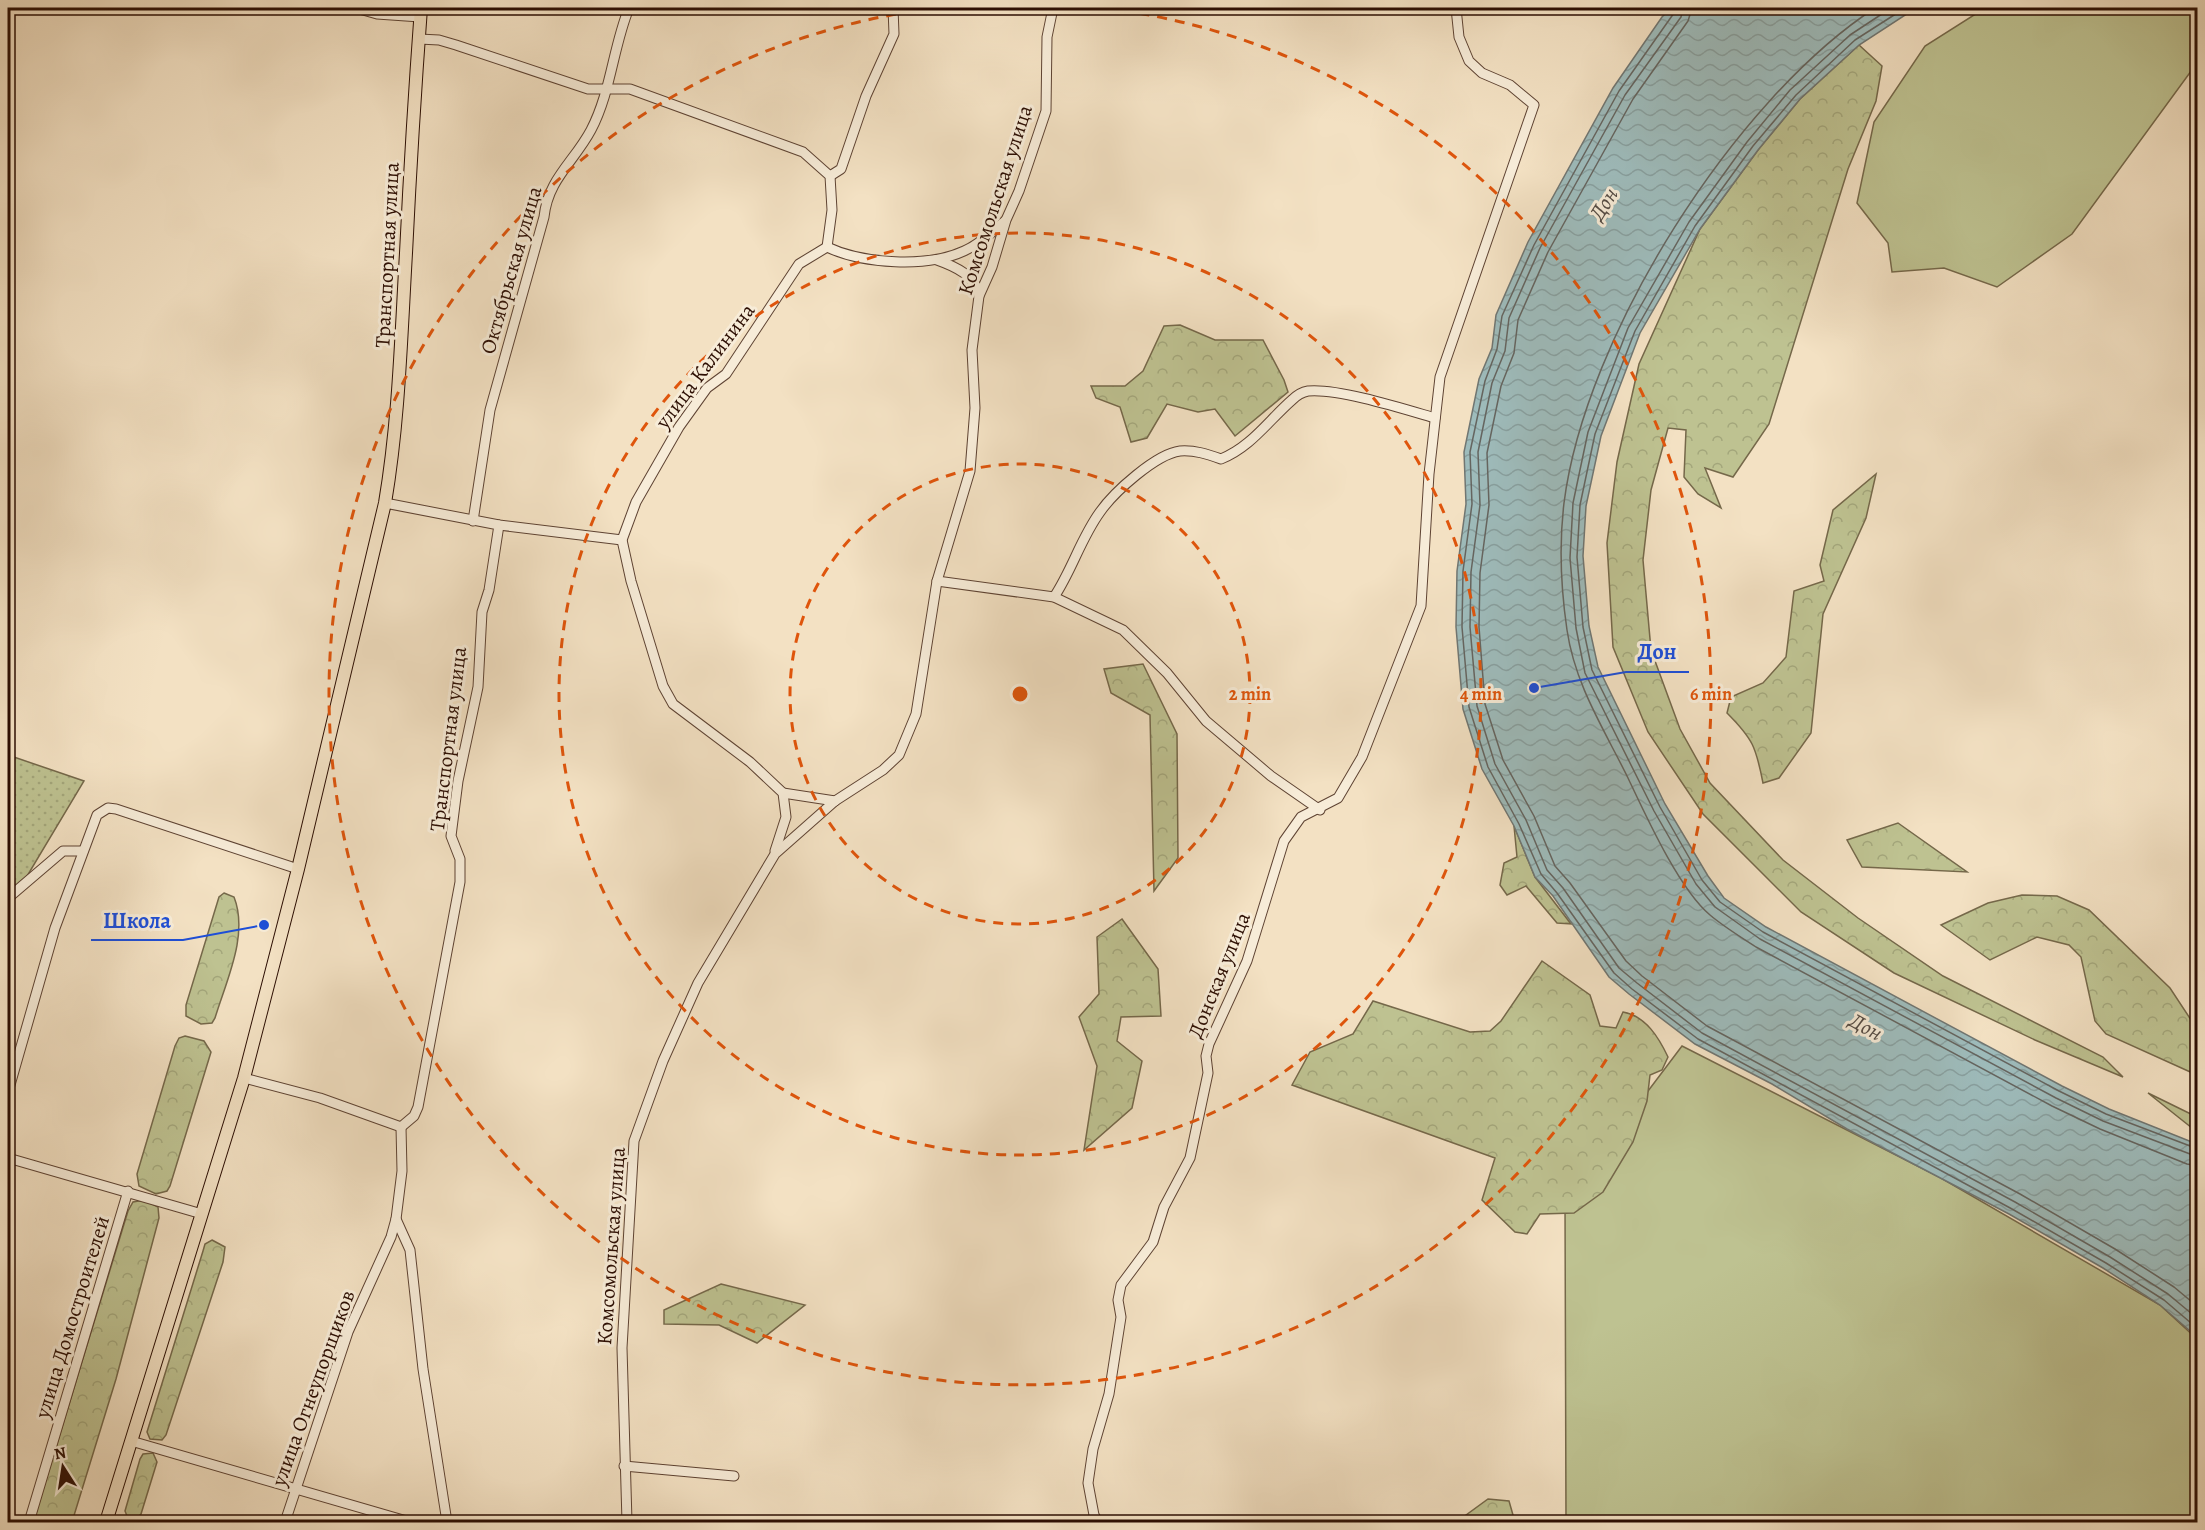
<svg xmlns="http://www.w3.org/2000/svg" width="2205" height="1530" viewBox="0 0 2205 1530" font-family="Alegreya,serif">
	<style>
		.green { fill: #bec291; stroke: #75684a; stroke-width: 1.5 }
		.forest { fill: url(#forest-crowns); stroke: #75684a; stroke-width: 1.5 }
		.garden { fill: url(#garden-dots); stroke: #75684a; stroke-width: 1.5 }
		.water { fill: url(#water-waves); stroke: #707672; stroke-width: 1.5 }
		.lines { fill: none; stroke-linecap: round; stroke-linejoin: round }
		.shore { stroke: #656560; stroke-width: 1.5 }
		.minor-casing { stroke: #5e4333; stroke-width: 11 }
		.major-casing { stroke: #2c0e03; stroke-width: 14 }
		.minor { stroke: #f7ecd8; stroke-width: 9 }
		.major { stroke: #f3e1c3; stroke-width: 12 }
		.ring { fill: none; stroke: #df550c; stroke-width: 3; stroke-dasharray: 10 8 }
		.labels { text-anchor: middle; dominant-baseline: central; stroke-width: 6; stroke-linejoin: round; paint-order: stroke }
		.street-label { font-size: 21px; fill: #2c0e03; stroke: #f7ecd8 }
		.water-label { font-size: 22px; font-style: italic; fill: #544b44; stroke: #f7ecd8 }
		.centre { fill: #df550c; stroke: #f7ecd8; stroke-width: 3 }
		.ring-label { font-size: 18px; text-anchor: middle; font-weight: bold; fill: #df550c; stroke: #f7ecd8; stroke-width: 6; stroke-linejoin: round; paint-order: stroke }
		.leader { fill: none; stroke: #1d4ed8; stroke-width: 2 }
		.callout-dot { fill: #1d4ed8; stroke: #f7ecd8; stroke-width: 2 }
		.callout-label { font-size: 22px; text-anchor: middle; font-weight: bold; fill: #1d4ed8; stroke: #f7ecd8; stroke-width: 6; stroke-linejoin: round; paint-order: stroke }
	</style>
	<defs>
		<pattern id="forest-crowns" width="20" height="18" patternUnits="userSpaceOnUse" patternTransform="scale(1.5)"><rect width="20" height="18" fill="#bec291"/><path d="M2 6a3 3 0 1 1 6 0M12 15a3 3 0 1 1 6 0" fill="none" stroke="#a3a67b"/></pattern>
		<pattern id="garden-dots" width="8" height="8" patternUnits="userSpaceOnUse" patternTransform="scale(1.5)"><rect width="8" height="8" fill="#bec291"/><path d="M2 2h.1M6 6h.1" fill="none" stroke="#a3a67b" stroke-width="1.8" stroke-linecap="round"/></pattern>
		<pattern id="water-waves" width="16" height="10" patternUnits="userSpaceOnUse" patternTransform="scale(1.5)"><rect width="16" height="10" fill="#9ebcbc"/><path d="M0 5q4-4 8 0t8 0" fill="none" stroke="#88a0a0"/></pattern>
	</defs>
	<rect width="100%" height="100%" fill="#f3e1c3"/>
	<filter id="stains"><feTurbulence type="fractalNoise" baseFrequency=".00333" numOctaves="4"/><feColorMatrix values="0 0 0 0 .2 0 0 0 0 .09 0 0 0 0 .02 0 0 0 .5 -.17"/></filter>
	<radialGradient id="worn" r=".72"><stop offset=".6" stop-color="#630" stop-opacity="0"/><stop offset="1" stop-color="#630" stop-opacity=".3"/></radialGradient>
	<g class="green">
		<polygon points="1985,8 2197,8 2197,63 2072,234 1997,287 1944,268 1892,272 1888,243 1857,203 1874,122 1925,46"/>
		<polygon points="1682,1046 1941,1178 2160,1305 2197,1339 2197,1522 1566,1522 1565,1201"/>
	</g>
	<g class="forest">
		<polygon points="1859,45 1882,66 1876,101 1848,169 1769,424 1733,477 1705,468 1721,508 1698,494 1684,477 1686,430 1668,428 1651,490 1643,560 1651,650 1680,729 1710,783 1783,860 1858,918 1943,976 2103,1057 2123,1077 2035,1040 1894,973 1801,912 1703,814 1648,732 1613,647 1607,543 1617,462 1639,364 1700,229 1758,150 1800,99"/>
		<polygon points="1180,325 1215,340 1263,340 1284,380 1288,392 1235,436 1215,409 1198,412 1167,404 1147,438 1131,442 1120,407 1096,398 1091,386 1125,386 1143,371 1164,326"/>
		<path d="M1876,474L1866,518L1823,614L1811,733L1779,778L1763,783C1756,747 1753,739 1727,713L1731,697L1763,683L1786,657L1794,591L1824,581L1820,565L1833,510Z"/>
		<polygon points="1143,664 1177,734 1178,858 1154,891 1150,715 1111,693 1104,669"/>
		<polygon points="1898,823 1967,872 1862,867 1847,840"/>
		<polygon points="1514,826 1535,877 1571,924 1557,923 1526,886 1507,895 1500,885 1504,863 1517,857"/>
		<path d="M224,893L234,897C249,935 226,981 215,1018L212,1023L201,1024L186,1016V1005L219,897Z"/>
		<polygon points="2022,895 2057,896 2089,910 2170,988 2197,1029 2197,1075 2106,1034 2095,1021 2081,957 2069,945 2037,937 1990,960 1941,925 1988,903"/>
		<polygon points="1122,919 1158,969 1161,1016 1121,1017 1117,1041 1142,1061 1132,1108 1084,1150 1097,1066 1079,1017 1099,994 1097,937"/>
		<path d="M1542,961L1590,995L1600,1026L1616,1028L1623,1012C1646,1016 1659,1038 1668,1057L1662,1070L1650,1075L1647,1101L1633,1142L1603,1192L1574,1213L1540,1214L1527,1234L1515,1232L1482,1200L1495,1158L1292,1085L1310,1052L1353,1034L1373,1001L1470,1032L1490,1031L1501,1021Z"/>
		<polygon points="185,1036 204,1041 211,1052 170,1186 167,1191 156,1194 139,1186 137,1174 175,1046 179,1038"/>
		<polygon points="2148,1093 2197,1117 2197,1132"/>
		<polygon points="144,1200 158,1207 159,1218 116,1379 72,1522 33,1522 128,1211 133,1202"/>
		<polygon points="212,1240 225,1247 223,1262 166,1435 162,1440 150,1439 147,1432 203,1251 205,1244"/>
		<polygon points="721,1284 805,1305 757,1343 719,1325 664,1324 664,1310"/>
		<polygon points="153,1453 157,1462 141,1514 136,1519 127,1516 125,1511 140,1459 143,1454"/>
		<polygon points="1488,1499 1509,1501 1515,1522 1460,1522 1462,1518"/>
	</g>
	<polygon class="garden" points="8,755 84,781 8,908"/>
	<polygon class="water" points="1671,8 1916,8 1859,45 1800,99 1758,150 1700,229 1640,333 1601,436 1586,506 1583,556 1589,626 1598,667 1665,804 1708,876 1724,898 1766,927 2062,1086 2109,1109 2197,1144 2197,1337 2160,1305 2103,1268 2009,1214 1847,1129 1772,1084 1695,1044 1629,994 1609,977 1553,896 1535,877 1514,826 1482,769 1463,709 1456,627 1457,571 1466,504 1464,452 1479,379 1492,348 1496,315 1528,242 1613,88 1662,17"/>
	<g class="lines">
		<g class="shore">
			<polyline points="1675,8 1674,13 1619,91 1534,245 1502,316 1497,349 1485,381 1470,452 1472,504 1463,571 1462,627 1469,707 1488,767 1519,824 1541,874 1557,893 1614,973 1632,989 1698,1039 2012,1209 2106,1263 2164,1300 2198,1329"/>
			<polyline points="1683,8 1681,17 1625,95 1540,248 1509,318 1505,351 1492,383 1478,452 1480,505 1471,572 1470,627 1477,706 1495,764 1526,820 1547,870 1563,888 1619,968 1637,983 1702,1033 2015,1202 2110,1257 2168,1294 2198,1319"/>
			<polyline points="1692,8 1688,21 1633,99 1548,252 1518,320 1514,353 1501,386 1487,453 1489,505 1480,573 1479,627 1485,704 1503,760 1534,816 1555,866 1570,883 1626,961 1642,976 1707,1026 2020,1194 2115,1249 2174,1287 2198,1307"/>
			<path d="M1875,8C1734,100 1585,336 1564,503C1559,544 1561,589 1567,630C1575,685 1604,729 1628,778C1646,816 1679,889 1710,915C1724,927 1741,937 1756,947L2052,1106L2100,1129L2187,1164L2198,1166"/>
			<polyline points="1891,8 1850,35 1790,90 1747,142 1689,222 1628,328 1588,432 1573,503 1570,558 1576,628 1585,673 1654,811 1696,884 1715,907 1760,939 2056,1098 2103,1121 2198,1157"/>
			<polyline points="1905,8 1855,40 1796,95 1753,146 1695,226 1635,331 1595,434 1580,505 1577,557 1583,627 1592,670 1660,807 1702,880 1720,902 1763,932 2059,1091 2106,1114 2198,1149"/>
		</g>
		<defs>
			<g id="minor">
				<polyline points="356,8 377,14 420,17"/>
				<path d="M419,39L439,40L456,45L588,89H630L803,152L830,176L832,210L827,247C863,264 927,268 964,251C980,244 992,232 1005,221"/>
				<polyline points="830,176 841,169 866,96 894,34 893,8"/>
				<path d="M937,260C954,266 977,276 979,296"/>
				<polyline points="385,503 499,525 622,540"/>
				<path d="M473,521L490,410L544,217C548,179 574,162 591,130C611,92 613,47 629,8"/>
				<polyline points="937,581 1054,597 1123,630 1167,673 1206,721 1271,776 1320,810"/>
				<path d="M1054,597C1072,570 1081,538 1100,512C1114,492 1156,454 1180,451C1195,450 1207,454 1221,459C1251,447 1268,421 1292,400C1296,396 1302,392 1308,391C1338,388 1404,409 1435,418"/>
				<polyline points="783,793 835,801"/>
				<polyline points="775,851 786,817 783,793 750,762 673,704 663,686 631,581 622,540 636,502 679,427 707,388 726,374 799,264 827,247"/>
				<polyline points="8,898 63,851 83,851"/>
				<polyline points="244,1078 320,1098 401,1127"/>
				<polyline points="8,1092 55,928 97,815 108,808 116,809 298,869"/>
				<polyline points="401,1127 414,1116 418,1107 460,882 460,859 451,836 458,781 478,687 482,612 489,590 499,525"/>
				<polyline points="8,1158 202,1214"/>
				<polyline points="396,1219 410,1250 423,1369 447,1522"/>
				<polyline points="131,1441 410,1522"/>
				<polyline points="624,1466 734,1476"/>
				<polyline points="29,1522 128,1191"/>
				<polyline points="285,1522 348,1332 391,1237 396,1219 402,1171 401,1127"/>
				<polyline points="627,1522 622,1348 634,1141 663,1061 698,983 775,854 835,801 883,770 899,755 916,714 937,581 970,471 975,408 972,350 979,296 992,267 1006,220 1019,191 1046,111 1047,37 1053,8"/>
				<polyline points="1098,1522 1094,1515 1088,1483 1093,1449 1109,1394 1121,1317 1118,1300 1121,1285 1153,1242 1164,1207 1190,1158 1208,1073 1206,1056 1209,1044 1247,961 1284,841 1301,817 1338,798 1362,757 1421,606 1429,474 1440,377 1534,105 1510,85 1482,73 1469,61 1459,37 1456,8"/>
			</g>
			<path id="major" d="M106,1522L244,1078L298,869L385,503C399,420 401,338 406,253C410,171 415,89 421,8"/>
		</defs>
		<use href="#minor" class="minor-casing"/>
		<use href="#major" class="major-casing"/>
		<use href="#minor" class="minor"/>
		<use href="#major" class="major"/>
	</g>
	<g class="ring">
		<circle cx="1020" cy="694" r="230"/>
		<circle cx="1020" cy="694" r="461"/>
		<path d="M1104 8A691 691 0 1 1 936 8"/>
	</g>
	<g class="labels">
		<g class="street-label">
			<text transform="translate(995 200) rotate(-72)">Комсомольская улица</text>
			<text transform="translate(387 255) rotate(-87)">Транспортная улица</text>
			<text transform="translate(511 270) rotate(-74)">Октябрьская улица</text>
			<text transform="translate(705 366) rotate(-53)">улица Калинина</text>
			<text transform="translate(448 739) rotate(-83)">Транспортная улица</text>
			<text transform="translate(1219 975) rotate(-68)">Донская улица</text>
			<text transform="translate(611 1246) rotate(-86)">Комсомольская улица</text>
			<text transform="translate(72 1317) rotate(-73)">улица Домостроителей</text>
			<text transform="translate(313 1388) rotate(-70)">улица Огнеупорщиков</text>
		</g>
		<g class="water-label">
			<text transform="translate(1604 204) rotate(-58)">Дон</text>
			<text transform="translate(1866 1027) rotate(29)">Дон</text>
		</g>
	</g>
	<circle cx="1020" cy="694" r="9" class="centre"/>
	<g class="ring-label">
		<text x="1250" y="700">2 min</text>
		<text x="1481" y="700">4 min</text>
		<text x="1711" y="700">6 min</text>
	</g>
	<path class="leader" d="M1534 688L1626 672H1689M264 925L183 940H91"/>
	<g class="callout-dot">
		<circle cx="1534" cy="688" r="6"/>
		<circle cx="264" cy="925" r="6"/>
	</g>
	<g class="callout-label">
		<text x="1657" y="659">Дон</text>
		<text x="137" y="928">Школа</text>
	</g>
	<rect width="2205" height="1530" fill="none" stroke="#f3e1c3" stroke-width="30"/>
	<rect x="9" y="9" width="2187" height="1512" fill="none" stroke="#2c0e03" stroke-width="3"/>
	<rect x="15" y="15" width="2175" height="1500" fill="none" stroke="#2c0e03" stroke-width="1.5"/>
	<g transform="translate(63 1467) rotate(348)" stroke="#f7ecd8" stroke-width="4.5" paint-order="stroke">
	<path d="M0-4.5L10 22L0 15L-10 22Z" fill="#2c0e03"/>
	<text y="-9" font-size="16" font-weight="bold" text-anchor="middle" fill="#2c0e03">N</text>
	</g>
	<rect width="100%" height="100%" filter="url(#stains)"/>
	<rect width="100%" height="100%" fill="url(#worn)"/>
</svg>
